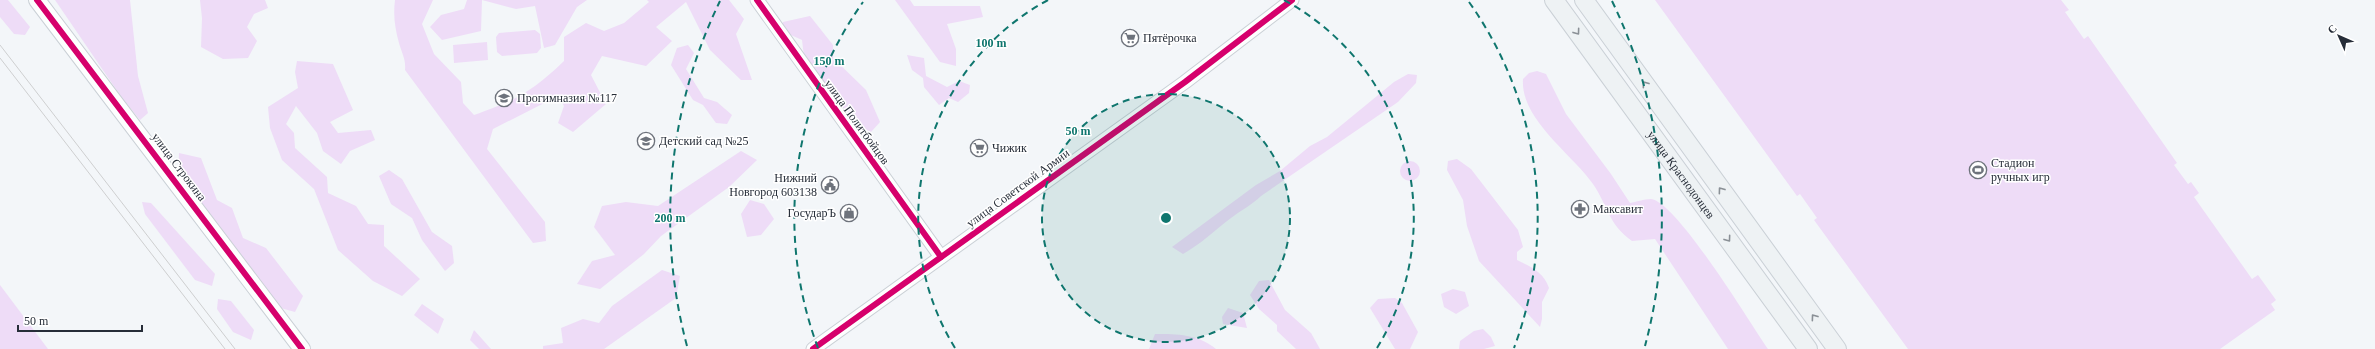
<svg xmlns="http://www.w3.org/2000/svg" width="2375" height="349" viewBox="0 0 2375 349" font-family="Georgia,serif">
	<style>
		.green { fill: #eedcf7 }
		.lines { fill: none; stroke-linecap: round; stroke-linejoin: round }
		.minor-casing { stroke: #cad0d6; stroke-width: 15 }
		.tertiary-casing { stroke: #cad0d6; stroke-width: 18 }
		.secondary-casing { stroke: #cad0d6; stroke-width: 20 }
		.minor { stroke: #fdfefe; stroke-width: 13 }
		.tertiary { stroke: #fdfefe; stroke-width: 16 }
		.secondary { stroke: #eef2f4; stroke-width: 18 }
		.tram { stroke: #cecfd0; stroke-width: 1 }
		.cycleway-casing { stroke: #fff; stroke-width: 8 }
		.cycleway { stroke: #d6006c; stroke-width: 6 }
		.oneway { stroke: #8a9096 }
		.ring { fill: none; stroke: #0f766e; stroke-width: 2; stroke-dasharray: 7 5 }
		.labels { text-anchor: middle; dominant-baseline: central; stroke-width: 3; stroke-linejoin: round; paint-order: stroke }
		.poi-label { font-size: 12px; fill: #262d38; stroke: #fff; text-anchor: start }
		.street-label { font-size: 12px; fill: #262d38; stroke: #fff }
		.centre { fill: #0f766e; stroke: #fff; stroke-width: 2 }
		.ring-label { font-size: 12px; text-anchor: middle; font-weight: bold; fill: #0f766e; stroke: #fff; stroke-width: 3; stroke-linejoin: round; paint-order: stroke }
	</style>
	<rect width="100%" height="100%" fill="#f3f6f9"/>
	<g class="green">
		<polygon points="0,0 8,0 30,27 25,35 14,34 0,17"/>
		<polygon points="55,0 130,0 138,76 148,113 140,120 122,98"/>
		<polygon points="200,0 265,0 268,8 254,14 247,27 257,41 248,58 223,59 201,47 202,18"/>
		<path d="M395,0H433L422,24L434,54L461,82L463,103L474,115C515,101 533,91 564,61V37L586,23L604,31L624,23L649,2L647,0H729L744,19L736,34L752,80H741L710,50L686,2L656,27L672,41L646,66L602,56L591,75L606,104L573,132L558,123L564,106L558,96L493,129L487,149L545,222L546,241L533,243L405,70C406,59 402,54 399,43C395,28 393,16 395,0Z"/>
		<polygon points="467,0 587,0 577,7 555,45 544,48 535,6 516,9 482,0 481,31 442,40 430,27 441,15 464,9"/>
		<polygon points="895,0 910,0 914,6 980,6 983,17 947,24 956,49 956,66 940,62"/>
		<polygon points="1655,0 2061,0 2069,10 2065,12 2084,39 2088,36 2177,163 2174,165 2188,184 2191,182 2199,193 2194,197 2252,279 2258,275 2276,300 2271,304 2275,310 2220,349 1908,349 1814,220 1817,218 1800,194 1797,196"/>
		<polygon points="810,16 833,45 833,58 866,90 880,122 871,132 848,120 805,65 802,40 782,31 783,22"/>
		<polygon points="535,30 540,34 541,48 537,53 502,56 497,52 496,37 499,33"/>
		<polygon points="487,42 488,60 454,63 453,45"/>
		<polygon points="688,45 694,53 686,69 704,98 717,102 732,115 727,124 716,123 703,105 693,100 671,65 677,48"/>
		<polygon points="907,55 924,58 926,76 947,87 959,81 970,85 969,93 958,102 949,98 939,105 924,87 923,78 912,70"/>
		<polygon points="297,61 333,64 353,110 330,122 338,133 371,130 375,140 350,151 341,164 323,151 317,133 296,106 286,124 294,133 295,148 327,177 328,193 356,206 368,224 384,225 384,246 420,279 402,296 373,281 338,250 314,189 282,160 270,128 268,107 298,88 295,72"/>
		<path d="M1537,71L1546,74L1566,114L1611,174L1630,203C1636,202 1644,199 1651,199C1677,202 1750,323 1768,349H1728L1655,239L1632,241C1608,224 1608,206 1593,184C1572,154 1520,119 1523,79L1529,73Z"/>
		<path d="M1408,74L1417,75L1416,83L1398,102L1261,196C1252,205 1241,210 1231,218C1215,230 1201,244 1183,254L1172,247L1256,185L1280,171L1310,146L1327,137L1394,82Z"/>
		<polygon points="741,151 757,160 729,187 661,236 644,254 600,289 577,284 592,261 615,255 594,227 602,206 626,202 658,206"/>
		<polygon points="179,153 201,158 217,200 232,208 243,238 266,248 303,296 295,312 277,307 178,179"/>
		<path d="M1457,159L1471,169L1518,230L1523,247L1517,252V260C1531,267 1544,272 1549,288L1542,302V319L1540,327L1479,261L1467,226L1463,200L1447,170L1448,161Z"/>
		<circle cx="1410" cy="171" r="10"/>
		<polygon points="389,170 402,179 432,232 452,246 454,263 445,271 422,240 412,218 391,204 379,176"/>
		<polygon points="750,200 764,204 774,219 761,235 747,237 741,214"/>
		<polygon points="142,202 151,203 215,274 212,286 195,280 145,214"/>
		<polygon points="662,270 680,276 676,298 604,349 543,349 543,346 563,343 561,328 583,319 599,323 612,306"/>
		<polygon points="1269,280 1285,310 1311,333 1320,349 1296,349 1277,331 1277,325 1259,309 1250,295 1259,281"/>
		<polygon points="0,285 48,349 0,349"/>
		<polygon points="1453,289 1465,292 1469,306 1456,314 1444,307 1441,294"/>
		<polygon points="1395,298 1402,303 1418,332 1410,349 1395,349 1370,308 1378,299"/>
		<polygon points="218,299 231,301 254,330 251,340 233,332 217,309"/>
		<polygon points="422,304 444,319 438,334 414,315"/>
		<polygon points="1228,308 1243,313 1247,328 1223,324 1222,317"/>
		<polygon points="1483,329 1491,337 1495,346 1484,349 1459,349 1460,341 1474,331"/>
		<polygon points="474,330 491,349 479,349 470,340"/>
		<path d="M1155,334C1178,334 1197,334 1216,349H1149Z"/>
	</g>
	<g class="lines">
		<defs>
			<g id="minor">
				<polyline points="757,0 941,257"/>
				<polyline points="813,349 1185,82 1292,0"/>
			</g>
			<polyline id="tertiary" points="37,0 302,349"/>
			<g id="secondary">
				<path id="s1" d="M1554,0L1808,349"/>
				<polyline points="1584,0 1837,349"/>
			</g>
		</defs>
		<use href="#minor" class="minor-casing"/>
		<use href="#tertiary" class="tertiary-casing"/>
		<use href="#secondary" class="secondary-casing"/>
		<use href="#minor" class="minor"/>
		<use href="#tertiary" class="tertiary"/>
		<use href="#secondary" class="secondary"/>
		<g class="tram">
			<polyline points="0,45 235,349"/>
			<polyline points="0,58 225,349"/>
		</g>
		<defs>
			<g id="cycleway">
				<polyline points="37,0 302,349"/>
				<polyline points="757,0 941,257"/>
				<polyline points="813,349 1185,82 1292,0"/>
			</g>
		</defs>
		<use href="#cycleway" class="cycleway-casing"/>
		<use href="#cycleway" class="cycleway"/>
	</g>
	<defs><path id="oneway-chevron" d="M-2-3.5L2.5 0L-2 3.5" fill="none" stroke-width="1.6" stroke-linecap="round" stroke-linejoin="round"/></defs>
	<g class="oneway">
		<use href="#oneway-chevron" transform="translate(1577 32) rotate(54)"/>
		<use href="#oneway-chevron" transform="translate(1645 84) rotate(-126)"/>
		<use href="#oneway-chevron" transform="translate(1721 190) rotate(-126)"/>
		<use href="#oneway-chevron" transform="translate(1728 239) rotate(54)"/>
		<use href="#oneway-chevron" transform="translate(1814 317) rotate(-126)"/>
	</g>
	<circle cx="1166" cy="218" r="124" fill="#0f766e" fill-opacity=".12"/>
	<g class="ring">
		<circle cx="1166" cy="218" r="124"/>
		<path d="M955 348A248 248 0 0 1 1048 0M1284 0A248 248 0 0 1 1377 348"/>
		<path d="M818 348A372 372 0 0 1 863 2M1469 2A372 372 0 0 1 1514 348"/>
		<path d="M687 346A496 496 0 0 1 720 1M1612 1A496 496 0 0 1 1645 346"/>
	</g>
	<defs>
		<symbol id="supermarket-ring" viewBox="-11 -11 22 22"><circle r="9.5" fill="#fff" stroke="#6e737c" stroke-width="1.5"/><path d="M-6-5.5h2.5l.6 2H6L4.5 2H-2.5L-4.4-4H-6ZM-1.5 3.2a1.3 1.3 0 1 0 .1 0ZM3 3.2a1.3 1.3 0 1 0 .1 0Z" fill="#6e737c"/></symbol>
		<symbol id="school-ring" viewBox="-11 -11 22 22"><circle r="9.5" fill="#fff" stroke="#6e737c" stroke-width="1.5"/><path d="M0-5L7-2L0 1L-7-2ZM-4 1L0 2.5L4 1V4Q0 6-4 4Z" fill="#6e737c"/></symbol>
		<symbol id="stadium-ring" viewBox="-11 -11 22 22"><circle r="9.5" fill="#fff" stroke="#6e737c" stroke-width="1.5"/><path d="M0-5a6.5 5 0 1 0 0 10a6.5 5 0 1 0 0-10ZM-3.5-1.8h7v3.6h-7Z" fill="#6e737c"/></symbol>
		<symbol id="civic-ring" viewBox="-11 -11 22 22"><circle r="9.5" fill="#fff" stroke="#6e737c" stroke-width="1.5"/><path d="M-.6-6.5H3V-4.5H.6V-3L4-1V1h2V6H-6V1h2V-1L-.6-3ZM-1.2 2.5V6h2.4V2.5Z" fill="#6e737c"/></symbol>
		<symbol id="pharmacy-ring" viewBox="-11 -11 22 22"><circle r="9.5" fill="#fff" stroke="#6e737c" stroke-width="1.5"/><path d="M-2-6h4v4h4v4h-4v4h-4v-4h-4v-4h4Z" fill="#6e737c"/></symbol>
		<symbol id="shop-ring" viewBox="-11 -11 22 22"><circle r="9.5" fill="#fff" stroke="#6e737c" stroke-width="1.5"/><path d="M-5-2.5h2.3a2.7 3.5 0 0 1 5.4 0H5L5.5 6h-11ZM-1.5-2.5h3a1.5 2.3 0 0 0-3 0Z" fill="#6e737c"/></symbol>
	</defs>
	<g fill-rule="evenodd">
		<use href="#supermarket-ring" x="1120" y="28" width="20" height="20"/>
		<use href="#school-ring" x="494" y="88" width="20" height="20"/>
		<use href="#school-ring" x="636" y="131" width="20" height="20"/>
		<use href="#supermarket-ring" x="969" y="138" width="20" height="20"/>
		<use href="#stadium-ring" x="1968" y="160" width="20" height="20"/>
		<use href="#civic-ring" x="820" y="175" width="20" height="20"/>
		<use href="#pharmacy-ring" x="1570" y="199" width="20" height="20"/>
		<use href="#shop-ring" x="839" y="203" width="20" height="20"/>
	</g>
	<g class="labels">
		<g class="poi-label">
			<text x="1143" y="38">Пятёрочка</text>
			<text x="517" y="98">Прогимназия №117</text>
			<text x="659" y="141">Детский сад №25</text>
			<text x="992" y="148">Чижик</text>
			<text x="1991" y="163">Стадион<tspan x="1991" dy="14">ручных игр</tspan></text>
			<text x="817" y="178" text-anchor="end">Нижний<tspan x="817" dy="14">Новгород 603138</tspan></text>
			<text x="1593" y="209">Максавит</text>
			<text x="836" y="213" text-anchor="end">ГосударЪ</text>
		</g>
		<g class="street-label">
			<text transform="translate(857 122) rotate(54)">улица Политбойцов</text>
			<text transform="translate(179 167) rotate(53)">улица Строкина</text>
			<text stroke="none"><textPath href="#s1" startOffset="216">улица Краснодонцев</textPath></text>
			<text transform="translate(1018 188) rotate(-36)">улица Советской Армии</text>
		</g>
	</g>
	<circle cx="1166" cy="218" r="6" class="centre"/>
	<g class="ring-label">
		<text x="991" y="47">100 m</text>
		<text x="829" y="65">150 m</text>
		<text x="1078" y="135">50 m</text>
		<text x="670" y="222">200 m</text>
	</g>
	<g transform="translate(2339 36) rotate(315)" stroke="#ffffff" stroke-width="3" paint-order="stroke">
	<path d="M0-3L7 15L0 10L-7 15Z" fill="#262d38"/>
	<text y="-6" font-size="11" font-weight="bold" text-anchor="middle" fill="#262d38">С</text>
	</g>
	<path d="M18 325v6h124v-6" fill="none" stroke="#262d38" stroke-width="2"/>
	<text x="24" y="325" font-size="12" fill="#262d38" stroke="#ffffff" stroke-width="3" paint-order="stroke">50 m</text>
</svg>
